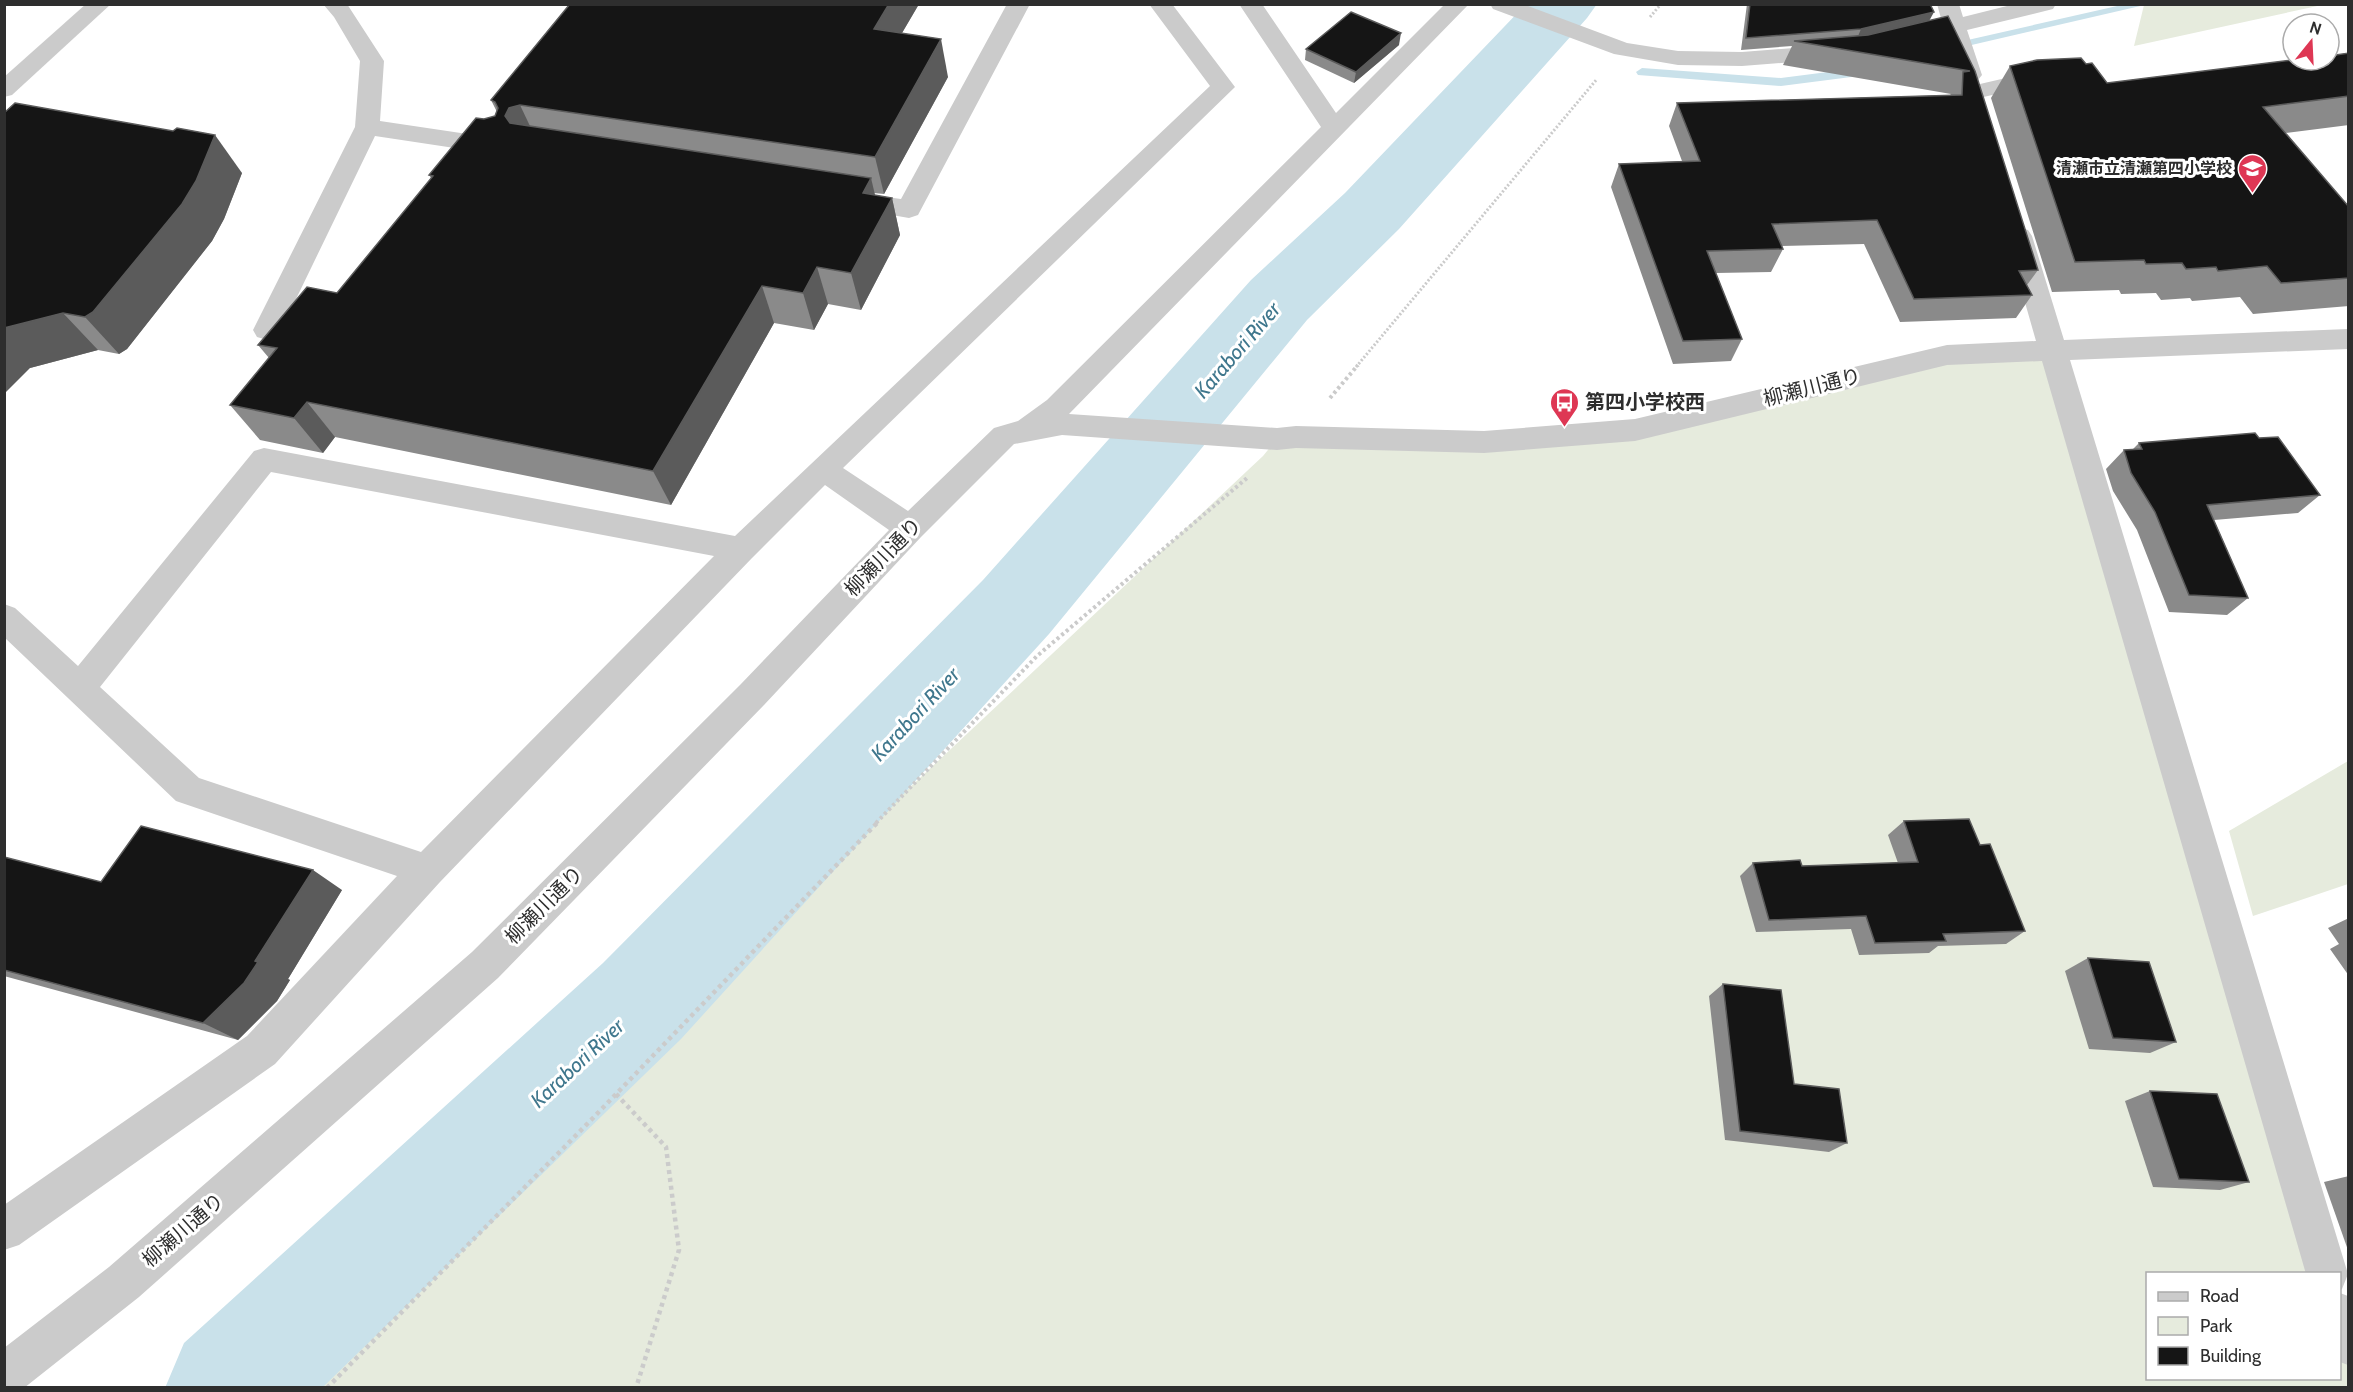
<svg xmlns="http://www.w3.org/2000/svg" width="2353" height="1392" viewBox="0 0 2353 1392" font-family="Cabin,'Noto Sans JP',sans-serif">
	<style>
		.green { fill: #e6ebdd }
		.lines { fill: none; stroke-linecap: round; stroke-linejoin: round }
		.stream { fill: #c9e1ea; fill-rule: evenodd }
		.river { fill: #c9e1ea; fill-rule: evenodd }
		.path-far2 { stroke: #cbcbcb; stroke-width: 3; stroke-dasharray: 2 2; stroke-linecap: butt }
		.path-far1 { stroke: #cbcbcb; stroke-width: 4; stroke-dasharray: 3 3; stroke-linecap: butt }
		.path { stroke: #cbcbcb; stroke-width: 4.5; stroke-dasharray: 4 4; stroke-linecap: butt }
		.minor { fill: #cbcbcb; fill-rule: evenodd }
		.wall { fill: #8a8a8a }
		.shaded-wall { fill: #5b5b5b }
		.building { fill: #151515; stroke: #5b5b5b; stroke-width: 1.5 }
		.labels { text-anchor: middle; dominant-baseline: central; stroke-width: 6; stroke-linejoin: round; paint-order: stroke }
		.far-poi-label { font-size: 16px; font-weight: bold; fill: #2e2e2e; stroke: #fff; text-anchor: end }
		.street-label { font-size: 20px; fill: #2e2e2e; stroke: #fff }
		.poi-label { font-size: 20px; font-weight: bold; fill: #2e2e2e; stroke: #fff; text-anchor: start }
		.water-label { font-size: 21px; font-style: italic; fill: #3f778d; stroke: #fff }
	</style>
	<rect width="100%" height="100%" fill="#fff"/>
	<g class="green">
		<polygon points="2144,5 2144,4 2322,5 2134,46"/>
		<polygon points="2054,352 2327,1273 2148,1274 2148,1378 2340,1378 2340,1314 2348,1344 2348,1388 270,1388 1263,456 1277,439 1635,430 1947,355"/>
		<polygon points="2348,761 2348,884 2253,916 2229,831"/>
	</g>
	<g class="lines">
		<g class="stream">
			<polygon points="2126,4 2149,4 1950,50 1944,47 1950,44"/>
			<polygon points="1642,68 1781,78 1859,68 1865,72 1859,76 1781,86 1638,75 1636,72"/>
		</g>
		<polygon class="river" points="1526,4 1597,4 1587,18 1399,229 1307,320 1049,634 681,1039 322,1388 165,1388 184,1343 603,963 983,580 1251,280 1345,193"/>
		<g class="path-far2">
			<polyline points="1650,17 1661,4"/>
			<polyline points="1356,367 1597,79"/>
		</g>
		<g class="path-far1">
			<polyline points="1330,398 1358,365"/>
			<polyline points="876,823 1037,656 1247,478"/>
		</g>
		<g class="path">
			<polyline points="616,1094 666,1147 679,1250 636,1388"/>
			<polyline points="327,1388 593,1118 878,822"/>
		</g>
		<g class="minor">
			<polygon points="86,4 111,4 12,95 4,97 4,77"/>
			<polygon points="323,4 347,4 384,61 380,121 501,139 510,141 513,147 510,153 501,155 375,136 281,330 277,337 267,340 257,337 253,330 355,127 360,61 334,17"/>
			<polygon points="1007,4 1030,4 918,215 909,218 840,206 836,200 840,194 849,192 901,199"/>
			<path d="M1149,4H1172L1235,87L843,468L908,511L994,428L1018,421L1047,400L1321,127L1239,4H1262L1336,113L1445,4H1469L1069,414L1277,428L1296,426L1484,431L1635,419L1947,345L2036,341L2006,236L2010,230L2019,227L2028,230L2032,236L2064,340L2348,329V349L2070,360L2348,1274L2342,1289L2340,1290V1274H2306L2042,361L1947,365L1635,441L1484,453L1296,448L1277,450L1062,435L1014,444L921,537L764,705L498,978L139,1297L24,1388H4V1348L109,1267L472,952L740,685L889,530L825,485L752,558L440,882L275,1064L19,1245L4,1250V1205L247,1036L397,876L176,801L4,637V604L15,608L78,666L254,451L264,448L735,536L1210,86ZM271,472L714,556L421,852L199,778L100,687Z"/>
			<polygon points="1490,4 1523,4 1627,43 1678,51 1742,52 1832,45 1840,47 1844,52 1840,57 1832,59 1742,66 1678,65 1614,54 1493,9"/>
			<polygon points="1937,4 1959,4 1963,17 2015,4 2056,4 2053,9 1967,30 1982,75 1978,80 1970,82 1962,80 1958,75 1946,35 1933,38 1925,36 1922,31 1925,26 1942,22"/>
			<polygon points="2040,70 2048,72 2052,77 2048,82 1975,99 1967,97 1963,92 1967,87"/>
			<polygon points="2340,1293 2348,1296 2348,1365 2340,1362"/>
		</g>
	</g>
	<g class="wall">
		<polygon points="919,4 902,33 948,77 884,194 874,193 875,195 892,198 900,235 861,310 828,304 814,330 774,323 671,505 335,437 323,453 260,440 230,405 269,358 258,345 337,293 431,178 429,175 484,119 495,116 497,112 491,100"/>
		<polygon points="1747,4 1930,4 1929,21 1948,16 2038,270 2027,285 2032,295 2016,318 1900,322 1864,244 1782,246 1783,249 1771,272 1716,273 1742,339 1731,361 1673,364 1611,187 1619,164 1682,161 1669,126 1677,103 1950,95 1951,94 1783,65 1792,46 1741,50"/>
		<polygon points="1399,45 1354,83 1305,60 1306,49"/>
		<polygon points="2349,53 2349,125 2285,133 2349,207 2349,306 2253,314 2240,297 2192,301 2190,298 2161,300 2156,293 2121,294 2119,290 2052,292 1991,98 2010,66 2086,64 2107,83"/>
		<polygon points="4,113 242,173 224,219 212,241 127,349 119,354 98,350 30,368"/>
		<polygon points="2259,438 2320,495 2298,513 2214,520 2248,598 2227,615 2169,612 2137,530 2113,491 2106,469 2124,450 2133,449 2139,443"/>
		<polygon points="1904,821 1980,845 2025,931 2006,944 1938,946 1929,953 1859,955 1851,929 1756,932 1740,876 1753,863 1802,866 1898,863 1888,835"/>
		<polygon points="4,857 101,882 342,890 288,979 290,980 277,1001 238,1040 4,976"/>
		<polygon points="2349,918 2349,976 2330,949 2339,944 2328,928"/>
		<polygon points="2088,958 2176,1042 2150,1053 2089,1049 2065,971"/>
		<polygon points="1723,984 1794,1084 1847,1143 1829,1152 1725,1140 1709,996"/>
		<polygon points="2150,1091 2249,1182 2220,1190 2153,1187 2125,1101"/>
		<polygon points="2349,1176 2349,1253 2324,1182"/>
	</g>
	<g class="shaded-wall">
		<polygon points="889,4 919,4 882,67 874,29"/>
		<polygon points="1934,12 1928,23 1856,41 1861,29"/>
		<polygon points="1401,33 1399,45 1354,83 1356,72"/>
		<polygon points="941,39 948,77 884,194 875,157"/>
		<polygon points="520,105 538,143 524,154 505,116 509,108"/>
		<polygon points="215,135 242,173 224,219 212,241 127,349 119,354 85,317"/>
		<polygon points="871,178 880,216 863,193"/>
		<polygon points="892,198 900,235 861,310 851,273"/>
		<polygon points="817,267 828,304 814,330 803,293"/>
		<polygon points="762,286 774,323 671,505 653,471"/>
		<polygon points="63,313 98,350 30,368 4,394 4,328"/>
		<polygon points="307,402 335,437 323,453 294,418"/>
		<polygon points="313,870 342,890 288,979 290,980 277,1001 238,1040 203,1023 255,961"/>
	</g>
	<g class="building">
		<polygon points="570,4 889,4 874,29 941,39 875,157 520,105 509,108 505,116 510,123 871,178 863,193 892,198 851,273 817,267 803,293 762,286 653,471 307,402 294,418 230,405 277,348 258,345 307,287 337,293 433,176 429,175 476,118 484,119 495,116 498,108 495,102 491,100"/>
		<polygon points="1750,4 1930,4 1934,12 1861,29 1746,38"/>
		<polygon points="1351,12 1401,33 1356,72 1306,49"/>
		<polygon points="1948,16 1975,71 2038,270 2019,271 2032,295 1914,299 1877,220 1772,224 1783,249 1707,251 1742,339 1683,341 1619,164 1700,161 1677,103 1962,95 1963,72 1970,71 1794,41 1868,35"/>
		<polygon points="2349,53 2349,96 2263,107 2349,207 2349,278 2281,283 2267,266 2218,271 2216,267 2186,269 2182,263 2146,264 2144,260 2075,262 2010,66 2037,60 2081,58 2086,64 2092,63 2107,83 2293,60 2329,60 2329,56"/>
		<polygon points="15,103 173,131 177,128 215,135 196,181 182,204 93,312 85,317 63,313 4,328 4,113"/>
		<polygon points="2255,433 2259,438 2278,437 2320,495 2207,505 2248,598 2189,595 2155,512 2131,473 2124,450 2142,449 2139,443"/>
		<polygon points="1969,819 1980,845 1990,844 2025,931 1943,934 1946,941 1875,943 1866,916 1769,920 1753,863 1800,860 1802,866 1918,862 1904,821"/>
		<polygon points="141,826 313,870 255,961 258,962 244,983 203,1023 4,970 4,857 101,882"/>
		<polygon points="2088,958 2149,962 2176,1042 2113,1038"/>
		<polygon points="1723,984 1781,990 1794,1084 1839,1089 1847,1143 1740,1131"/>
		<polygon points="2150,1091 2217,1094 2249,1182 2179,1179"/>
	</g>
	<defs>
		<symbol id="school-pin" viewBox="-11 -11 22 30"><path d="M0 17L-7.5 6A9.5 9.5 0 1 1 7.5 6Z" fill="#de3754" stroke="#fff"/><path d="M0-5L7-2L0 1L-7-2ZM-4 1L0 2.5L4 1V4Q0 6-4 4Z" fill="#fff"/></symbol>
		<symbol id="bus-pin" viewBox="-11 -11 22 30"><path d="M0 17L-7.5 6A9.5 9.5 0 1 1 7.5 6Z" fill="#de3754" stroke="#fff"/><path d="M-5-6H5V4H4V6H2V4H-2V6H-4V4H-5ZM-3.5-4V0h7V-4ZM-3.5 1.2v1.5H-2V1.2ZM2 1.2v1.5H3.5V1.2Z" fill="#fff"/></symbol>
	</defs>
	<g fill-rule="evenodd">
		<use href="#school-pin" x="2236" y="152" width="33" height="45"/>
		<use href="#bus-pin" x="1548" y="386" width="33" height="45"/>
	</g>
	<g class="labels">
		<g class="far-poi-label">
			<text x="2232" y="168">清瀬市立清瀬第四小学校</text>
		</g>
		<g class="street-label">
			<text transform="translate(1812 387) rotate(-14)">柳瀬川通り</text>
			<text transform="translate(883 557) rotate(-46)">柳瀬川通り</text>
			<text transform="translate(544 905) rotate(-45)">柳瀬川通り</text>
			<text transform="translate(183 1230) rotate(-41)">柳瀬川通り</text>
		</g>
		<g class="poi-label">
			<text x="1585" y="402">第四小学校西</text>
		</g>
		<g class="water-label">
			<text transform="translate(1237 350) rotate(-49)">Karabori River</text>
			<text transform="translate(915 714) rotate(-47)">Karabori River</text>
			<text transform="translate(577 1063) rotate(-43)">Karabori River</text>
		</g>
	</g>
	<rect width="2353" height="1392" fill="none" stroke="#2e2e2e" stroke-width="12"/>
	<rect x="2146" y="1272" width="195" height="108" fill="#ffffff" stroke="#ababab" stroke-width="1.5"/>
	<rect x="2158" y="1292" width="30" height="9" fill="#cbcbcb" stroke="#ababab" stroke-width="1.5"/>
	<text x="2200" y="1302" font-size="18" fill="#2e2e2e">Road</text>
	<rect x="2158" y="1317" width="30" height="18" fill="#e6ebdd" stroke="#ababab" stroke-width="1.5"/>
	<text x="2200" y="1332" font-size="18" fill="#2e2e2e">Park</text>
	<rect x="2158" y="1347" width="30" height="18" fill="#151515" stroke="#ababab" stroke-width="1.5"/>
	<text x="2200" y="1362" font-size="18" fill="#2e2e2e">Building</text>
	<g transform="translate(2311 42) rotate(18)"><circle r="28" fill="#ffffff" stroke="#ababab" stroke-width="1.5"/>
	<path d="M0-4.5L10 22L0 15L-10 22Z" fill="#de3754"/>
	<text y="-9" font-size="16" font-weight="bold" text-anchor="middle" fill="#2e2e2e">N</text>
	</g>
</svg>
